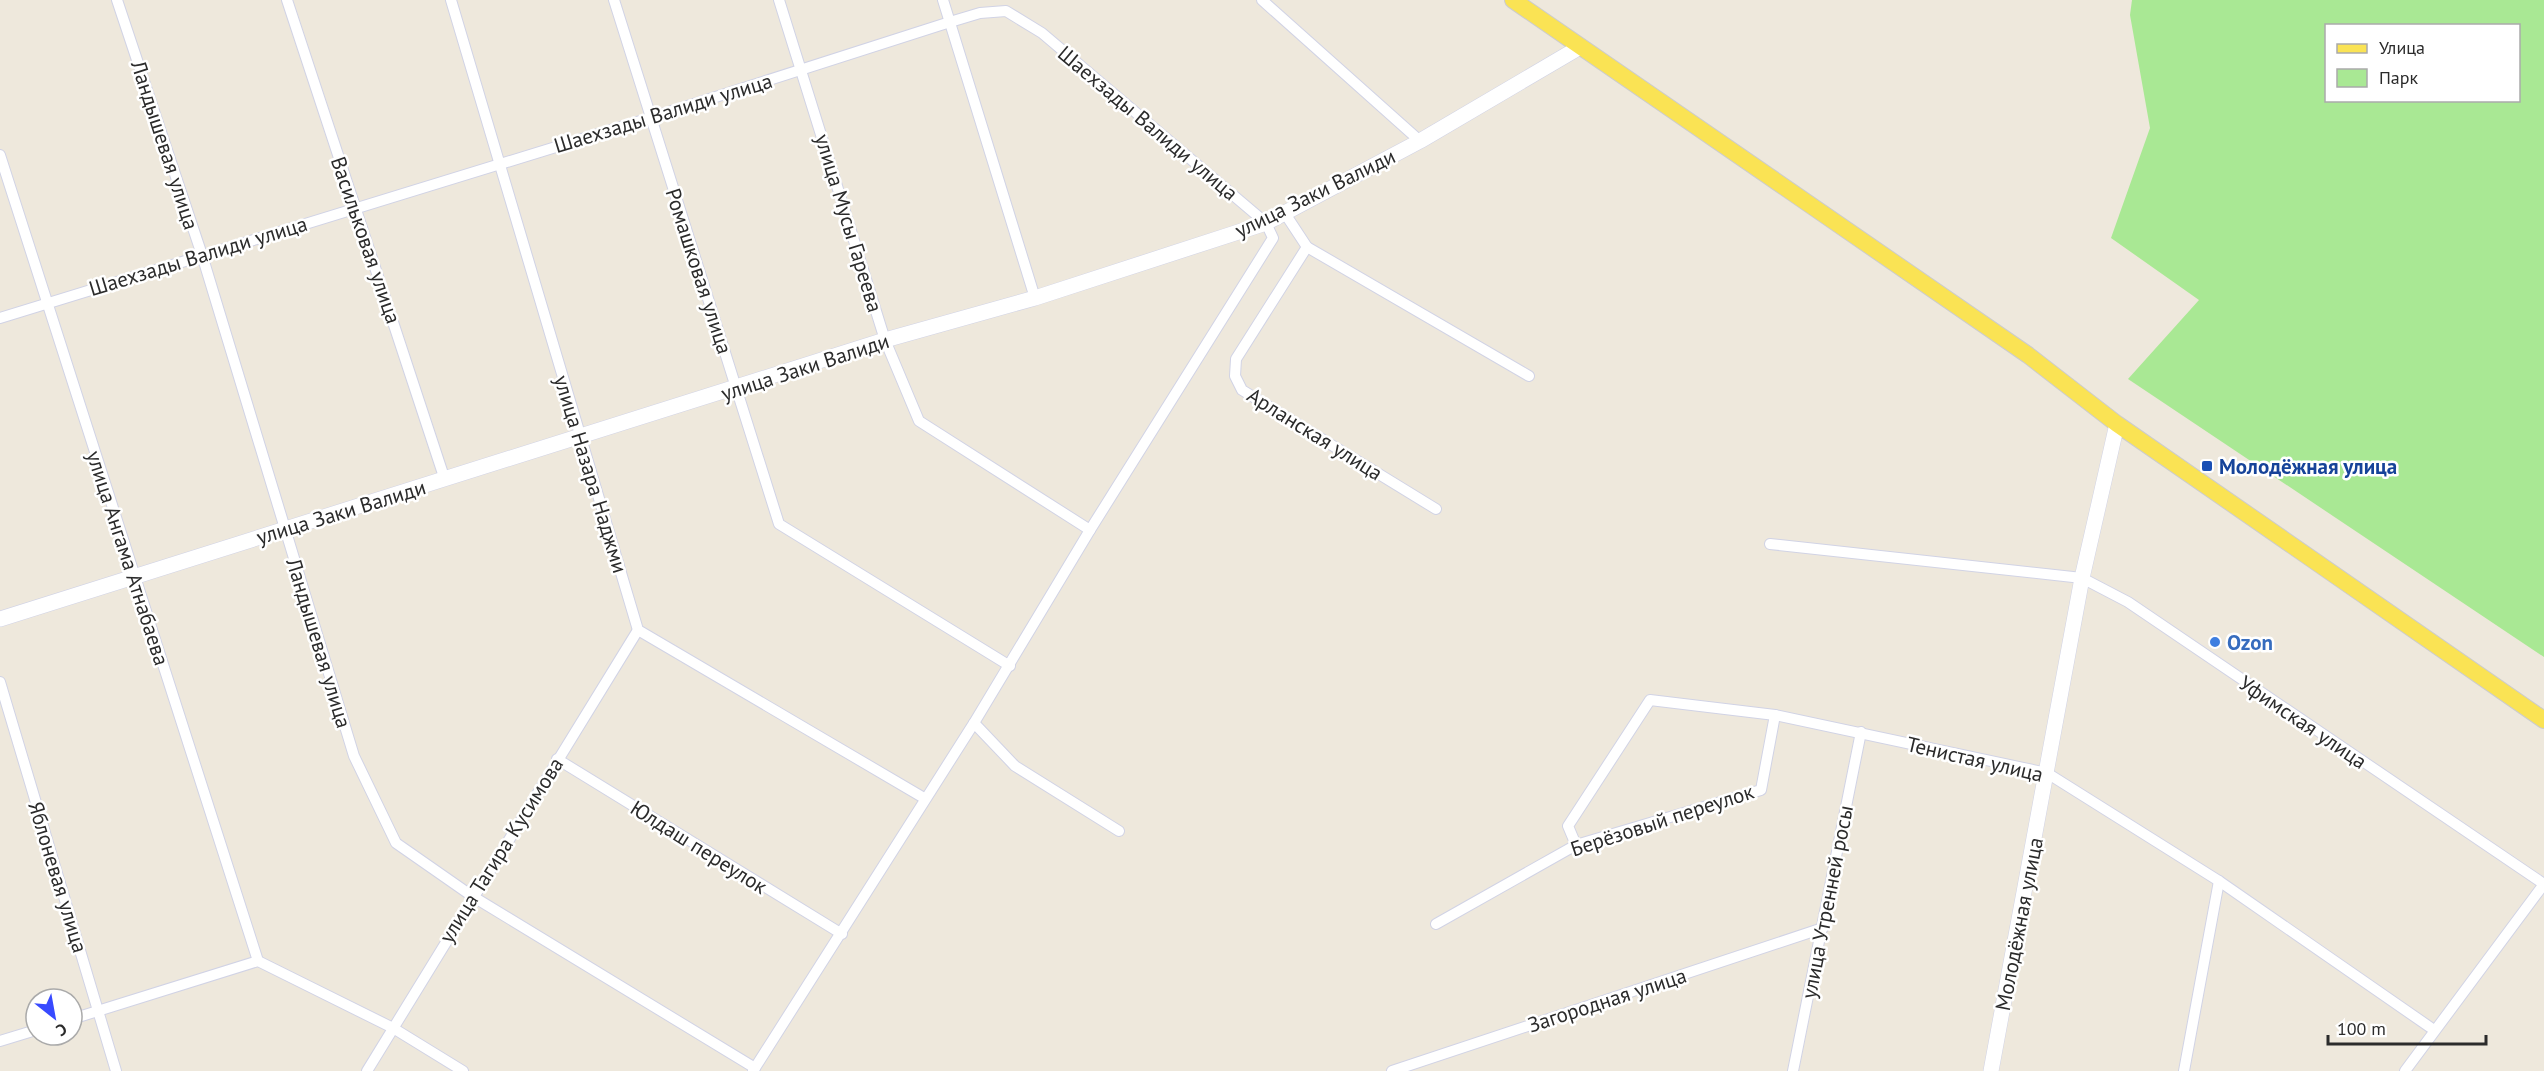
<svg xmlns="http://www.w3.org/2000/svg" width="2544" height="1071" viewBox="0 0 2544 1071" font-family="'PT Sans',sans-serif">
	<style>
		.green { fill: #a9e894; fill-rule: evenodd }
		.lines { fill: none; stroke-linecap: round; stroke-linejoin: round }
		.street-casing { stroke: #d1d3e5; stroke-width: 12 }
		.secondary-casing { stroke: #d1d3e5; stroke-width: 16 }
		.primary-casing { stroke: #ccc; stroke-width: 18 }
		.street { stroke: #fff; stroke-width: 10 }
		.secondary { stroke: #fff; stroke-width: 15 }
		.primary { stroke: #fae354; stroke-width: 16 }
		.transit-dot { fill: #1a4fb4; stroke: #fff; stroke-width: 2 }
		.shop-dot { fill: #3f7fe0; stroke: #fff; stroke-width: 2 }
		.labels { text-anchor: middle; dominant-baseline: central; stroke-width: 5; stroke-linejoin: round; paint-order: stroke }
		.street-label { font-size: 21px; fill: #2b2b2b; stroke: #fff }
		.transit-label { font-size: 21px; font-weight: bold; fill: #164399; stroke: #fff; text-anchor: start }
		.shop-label { font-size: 21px; font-weight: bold; fill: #366cbe; stroke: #fff; text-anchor: start }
	</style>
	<rect width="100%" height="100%" fill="#eee8dc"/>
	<path class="green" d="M2132,0H2544V657L2128,379L2199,300L2111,238L2150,128L2130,15ZM2326,26H2518V100H2326Z"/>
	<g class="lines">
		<defs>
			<g id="street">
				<polyline points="117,0 202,255 354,756 396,843 472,896 755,1068"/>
				<polyline points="287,0 445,480"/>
				<polyline points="451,0 638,630 924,798"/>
				<polyline points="614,0 779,524 1010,666"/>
				<polyline points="779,0 885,340 919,421 1090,530"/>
				<polyline points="943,0 1035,298"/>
				<polyline points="1262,0 1420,141"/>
				<polyline points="0,155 258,961"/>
				<polyline points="1284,212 1307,247 1529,376"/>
				<polyline points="1307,247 1236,359 1235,376 1242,390 1436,509"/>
				<polyline points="0,318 650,118 950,22 980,13 1006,11 1042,33 1266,223 1273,238 1090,530 974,723 753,1071"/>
				<polyline points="1770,544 2082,578 2128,602 2544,884 2405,1071"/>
				<polyline points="0,682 116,1071"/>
				<polyline points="974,723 1015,766 1119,831"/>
				<polyline points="557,759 842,934"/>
				<polyline points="1576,845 1568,826 1650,700 1775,715 2047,773 2219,881 2434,1030"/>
				<polyline points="1436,924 1576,845 1761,790 1775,715"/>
				<polyline points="72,1019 258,961 393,1028 463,1071"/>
				<polyline points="0,1041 36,1030"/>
				<polyline points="367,1071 638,630"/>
				<polyline points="1392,1071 1823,928"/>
				<polyline points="1793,1071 1861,732"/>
				<polyline points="2184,1071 2219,881"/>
			</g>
			<g id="secondary">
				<polyline points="0,619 885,340 1035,298 1266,223 1420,141 1580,47"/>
				<polyline points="1991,1071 2082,578 2117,424"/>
			</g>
			<polyline id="primary" points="1513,0 2028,355 2117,424 2544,720"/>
		</defs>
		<use href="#street" class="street-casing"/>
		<use href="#secondary" class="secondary-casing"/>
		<use href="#primary" class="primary-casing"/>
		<use href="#street" class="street"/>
		<use href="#secondary" class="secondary"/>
		<use href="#primary" class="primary"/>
	</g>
	<rect class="transit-dot" x="2201" y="460" width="12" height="12" rx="3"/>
	<circle class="shop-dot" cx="2215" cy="642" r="6"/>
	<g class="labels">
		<g class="street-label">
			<text transform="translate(663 113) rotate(-17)">Шаехзады Валиди улица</text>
			<text transform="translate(1148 123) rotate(40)">Шаехзады Валиди улица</text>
			<text transform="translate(165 145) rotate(72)">Ландышевая улица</text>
			<text transform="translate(1315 193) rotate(-26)">улица Заки Валиди</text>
			<text transform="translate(849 223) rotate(73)">улица Мусы Гареева</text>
			<text transform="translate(366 240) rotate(71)">Васильковая улица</text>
			<text transform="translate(198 256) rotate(-17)">Шаехзады Валиди улица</text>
			<text transform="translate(699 271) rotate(72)">Ромашковая улица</text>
			<text transform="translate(805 367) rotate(-18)">улица Заки Валиди</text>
			<text transform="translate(1315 434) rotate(32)">Арланская улица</text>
			<text transform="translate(591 474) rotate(73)">улица Назара Наджми</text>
			<text transform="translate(341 512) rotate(-17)">улица Заки Валиди</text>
			<text transform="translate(128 558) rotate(72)">улица Ангама Атнабаева</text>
			<text transform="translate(319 643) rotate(73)">Ландышевая улица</text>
			<text transform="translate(2303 722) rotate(34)">Уфимская улица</text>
			<text transform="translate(1975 759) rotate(13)">Тенистая улица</text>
			<text transform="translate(1662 820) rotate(-18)">Берёзовый переулок</text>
			<text transform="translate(699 847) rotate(32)">Юлдаш переулок</text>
			<text transform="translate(501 850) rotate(-58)">улица Тагира Кусимова</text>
			<text transform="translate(58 877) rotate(73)">Яблоневая улица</text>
			<text transform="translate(1827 902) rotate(-79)">улица Утренней росы</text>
			<text transform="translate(2019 924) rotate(-79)">Молодёжная улица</text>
			<text transform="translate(1607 1000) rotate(-18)">Загородная улица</text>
		</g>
		<g class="transit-label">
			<text x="2219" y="466">Молодёжная улица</text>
		</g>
		<g class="shop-label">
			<text x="2227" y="642">Ozon</text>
		</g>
	</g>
	<rect x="2325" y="24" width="195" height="78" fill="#ffffff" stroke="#aaaaaa" stroke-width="1.5"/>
	<rect x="2337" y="44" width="30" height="9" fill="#fae354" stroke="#aaaaaa" stroke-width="1.5"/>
	<text x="2379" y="54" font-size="18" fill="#2b2b2b">Улица</text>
	<rect x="2337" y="69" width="30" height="18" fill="#a9e894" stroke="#aaaaaa" stroke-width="1.5"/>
	<text x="2379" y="84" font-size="18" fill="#2b2b2b">Парк</text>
	<g transform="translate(54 1017) rotate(149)"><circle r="28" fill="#ffffff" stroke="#aaaaaa" stroke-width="1.5"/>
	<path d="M0-4.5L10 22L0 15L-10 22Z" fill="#384aff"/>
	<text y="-9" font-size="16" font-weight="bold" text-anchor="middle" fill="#2b2b2b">С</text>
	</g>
	<path d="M2328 1035v9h158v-9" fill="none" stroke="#2b2b2b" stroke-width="3"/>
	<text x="2337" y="1035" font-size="18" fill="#2b2b2b" stroke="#ffffff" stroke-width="4.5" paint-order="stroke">100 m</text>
</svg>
